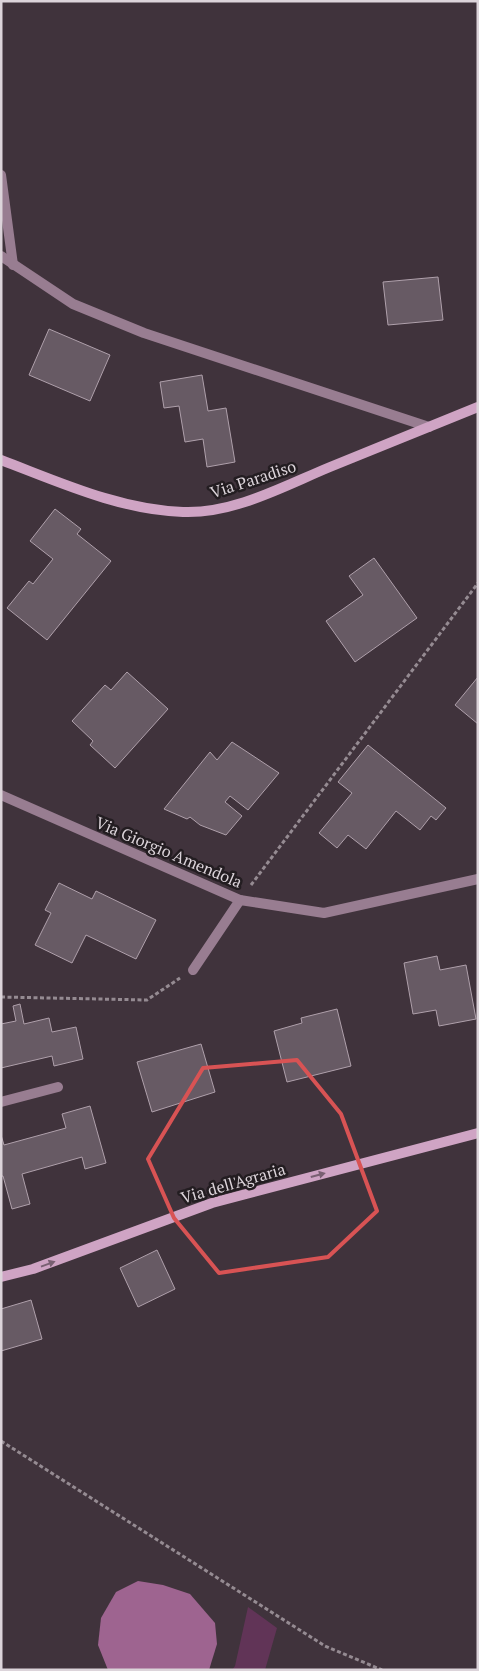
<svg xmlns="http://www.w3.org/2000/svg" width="479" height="1671" viewBox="0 0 479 1671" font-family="'PT Serif',serif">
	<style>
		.green { fill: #613457 }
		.water { fill: #9e6490 }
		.building { fill: #675a64; stroke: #afa0ab }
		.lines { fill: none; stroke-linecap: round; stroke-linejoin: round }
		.path { stroke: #958b92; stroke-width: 3; stroke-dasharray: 4 2.5; stroke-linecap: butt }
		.lane { stroke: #987d91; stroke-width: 10 }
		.street { stroke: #987d91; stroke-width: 10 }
		.secondary { stroke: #cfa4c4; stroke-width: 10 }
		.oneway { fill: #796072 }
		.marked { fill: none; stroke: #d85354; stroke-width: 4; stroke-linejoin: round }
		.labels { text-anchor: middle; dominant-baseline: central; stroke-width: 5; stroke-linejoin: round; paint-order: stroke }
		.street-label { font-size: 16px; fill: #dcd4da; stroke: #231d21 }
	</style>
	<rect width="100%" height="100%" fill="#40333c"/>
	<polygon class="green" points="248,1607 277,1628 265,1670 232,1670 235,1666"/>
	<polygon class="water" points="138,1581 163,1585 190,1594 215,1623 217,1644 209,1670 108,1670 98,1645 101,1618 116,1592"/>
	<g class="building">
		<polygon points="438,277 443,320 388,325 383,282"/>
		<polygon points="49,329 110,355 90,401 29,375"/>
		<polygon points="202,375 208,411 226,408 235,462 207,467 203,439 185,442 179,406 164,408 160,382"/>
		<polygon points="55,509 81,529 77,534 111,561 47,640 7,608 29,581 33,584 53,559 30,541"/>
		<polygon points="374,558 417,618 355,662 326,621 363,595 349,576"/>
		<polygon points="127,672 168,709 115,768 90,745 93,741 72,721 105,685 111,690"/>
		<polygon points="478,677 478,724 455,705"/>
		<polygon points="232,742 279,773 248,810 230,796 225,802 242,816 226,835 200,825 190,817 187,819 164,809 210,752 217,760"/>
		<polygon points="368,745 446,808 436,820 431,816 420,830 396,811 366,849 348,835 337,848 319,833 352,793 338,782"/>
		<polygon points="59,883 92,899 96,891 156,920 136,959 86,935 72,963 35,945 51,913 45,910"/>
		<polygon points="437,956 440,970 466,965 476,1019 439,1026 436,1010 413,1014 404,963"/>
		<polygon points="20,1004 24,1024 49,1018 52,1032 76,1027 83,1059 54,1066 52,1056 1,1068 1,1024 16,1021 13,1006"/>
		<polygon points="337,1009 351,1066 287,1082 274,1031 302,1023 301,1018"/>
		<polygon points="201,1044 215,1092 152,1112 137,1062"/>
		<polygon points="90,1106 106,1163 85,1169 82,1157 22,1174 30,1204 12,1209 3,1176 1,1176 1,1135 4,1145 66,1128 62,1114"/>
		<polygon points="157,1250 175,1289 138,1307 120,1268"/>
		<polygon points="31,1300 42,1339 1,1351 1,1309"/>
	</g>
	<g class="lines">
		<g class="path">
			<polyline points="251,885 478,583"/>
			<polyline points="1,997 147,1000 180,978"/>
			<polyline points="1,1441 325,1646 382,1670"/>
		</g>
		<polyline class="lane" points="193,970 240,900"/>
		<g class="street">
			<polyline points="1,175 13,265"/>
			<polyline points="1,256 73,304 144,333 429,427"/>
			<polyline points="1,795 240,900 324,913 478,879"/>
			<polyline points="1,1102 58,1087"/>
		</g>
		<g class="secondary">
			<path d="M1,460C59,482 120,510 183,512C234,514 284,486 330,467C380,447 429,427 478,407"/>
			<polyline points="1,1277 33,1269 212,1203 478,1133"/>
		</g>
	</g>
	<defs><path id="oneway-solid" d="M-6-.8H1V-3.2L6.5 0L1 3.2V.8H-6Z" transform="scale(1.25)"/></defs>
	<g class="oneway">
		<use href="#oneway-solid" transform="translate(318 1175) rotate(-15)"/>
		<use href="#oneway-solid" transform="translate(48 1264) rotate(-20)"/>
	</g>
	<path class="marked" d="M297,1060L341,1114L377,1211L328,1257L219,1273L174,1218L148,1159L203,1068Z"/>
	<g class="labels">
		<g class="street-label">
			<text transform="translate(253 479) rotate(-18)">Via Paradiso</text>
			<text transform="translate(169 852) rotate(23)">Via Giorgio Amendola</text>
			<text transform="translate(233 1183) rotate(-16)">Via dell'Agraria</text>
		</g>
	</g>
	<rect width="479" height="1671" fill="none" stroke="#dcd4da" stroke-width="5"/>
</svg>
